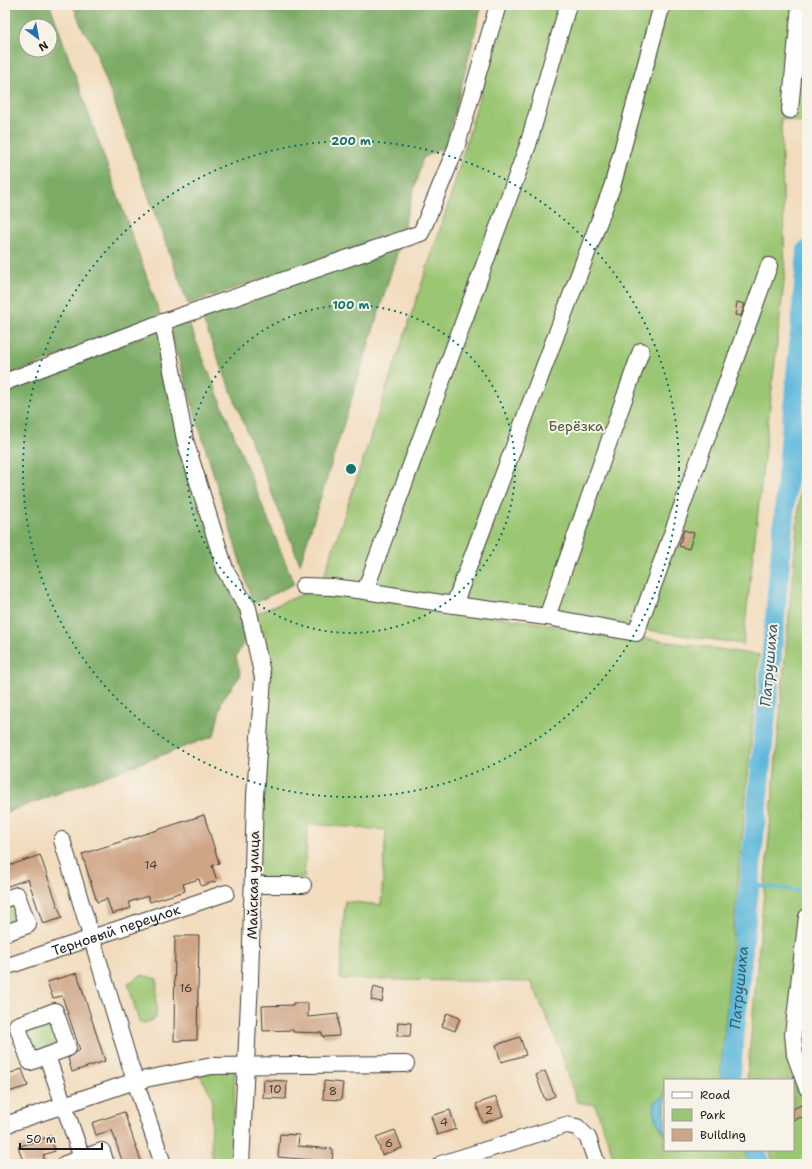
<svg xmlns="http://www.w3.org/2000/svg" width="812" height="1169" viewBox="0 0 812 1169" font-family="'Shantell Sans',sans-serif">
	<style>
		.green { fill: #9bc673; stroke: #5c7148 }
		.forest { fill: #7cab65; stroke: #4c6440; fill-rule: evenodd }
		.water { fill: #5eb9dc; stroke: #3d6a7c }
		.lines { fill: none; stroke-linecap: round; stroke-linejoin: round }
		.stream { stroke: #5eb9dc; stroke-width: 3.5 }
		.river { stroke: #5eb9dc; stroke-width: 20 }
		.building { fill: #cfa586 }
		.minor-casing { stroke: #3c3934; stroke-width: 18 }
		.minor { stroke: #fff; stroke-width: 16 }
		.ring { fill: none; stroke: #0f766e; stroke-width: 2; stroke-dasharray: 2 4 }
		.labels { text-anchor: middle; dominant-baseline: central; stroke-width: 4; stroke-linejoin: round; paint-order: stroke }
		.number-label { font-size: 12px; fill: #493e36 }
		.park-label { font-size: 14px; fill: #48583a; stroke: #f7f3e8 }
		.street-label { font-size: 14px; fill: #1c1c1c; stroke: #f7f3e8 }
		.water-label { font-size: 15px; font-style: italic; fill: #365b69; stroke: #f7f3e8 }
		.centre { fill: #0f766e; stroke: #f7f3e8; stroke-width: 2 }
		.ring-label { font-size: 12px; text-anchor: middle; font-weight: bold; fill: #0f766e; stroke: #f7f3e8; stroke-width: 4; stroke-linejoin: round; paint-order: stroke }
	</style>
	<rect width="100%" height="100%" fill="#f7f3e8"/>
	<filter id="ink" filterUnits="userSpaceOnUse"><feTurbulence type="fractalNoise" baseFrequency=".025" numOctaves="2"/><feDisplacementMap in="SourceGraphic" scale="8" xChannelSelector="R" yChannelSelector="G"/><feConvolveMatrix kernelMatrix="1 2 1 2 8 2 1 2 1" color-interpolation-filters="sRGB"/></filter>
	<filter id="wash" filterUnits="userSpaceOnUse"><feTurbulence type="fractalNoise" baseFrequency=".012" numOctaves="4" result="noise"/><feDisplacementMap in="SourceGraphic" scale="16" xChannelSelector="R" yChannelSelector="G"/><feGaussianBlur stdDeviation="0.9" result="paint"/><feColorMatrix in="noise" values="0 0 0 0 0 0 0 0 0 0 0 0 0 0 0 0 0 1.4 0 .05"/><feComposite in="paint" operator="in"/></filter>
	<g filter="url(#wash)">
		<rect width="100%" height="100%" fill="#f2dcbd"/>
		<g class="green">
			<polygon points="506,5 807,5 807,124 781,118 785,273 743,644 322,582 450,199"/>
			<polygon points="807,416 807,1164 774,1164 769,1150 793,1150 793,1080 747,1080"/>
			<polygon points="312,590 759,655 720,1080 665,1080 665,1150 744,1150 750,1164 616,1164 595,1105 577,1102 559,1046 531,982 340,979 345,901 381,905 386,830 308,824 304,878 257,879 256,614"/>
			<polygon points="15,903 22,923 5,928 5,906"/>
			<polygon points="142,975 157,979 156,1018 143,1024 139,1022 128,983"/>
			<polygon points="53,1023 60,1043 31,1053 24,1033"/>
			<polygon points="235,1071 232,1164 211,1164 212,1096 199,1074"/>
		</g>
		<g class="forest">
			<path d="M5,5H50L161,317L5,377ZM26,26H50V50H26Z"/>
			<polygon points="73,5 482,5 446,146 423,158 402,232 188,304 92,42 83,30"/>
			<polygon points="399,247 300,564 200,313"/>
			<polygon points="188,321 294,584 253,604 168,325"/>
			<polygon points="159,330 251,628 236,657 241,675 222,700 214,736 5,813 5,389"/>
		</g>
		<polygon class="water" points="665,1095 665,1135 655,1118 654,1102"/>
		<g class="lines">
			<polyline class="stream" points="750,884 798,891 807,895"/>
			<g class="river">
				<path id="s1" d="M730,1080L772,653L807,250"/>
				<polyline points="755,1150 761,1164"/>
			</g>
		</g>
		<g id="blocks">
			<g class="building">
				<polygon points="737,302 745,304 741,316 735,315"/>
				<polygon points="684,530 694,533 689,549 679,546"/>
				<polygon points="204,815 219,863 212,866 217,881 201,886 199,879 183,884 185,891 150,902 148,896 129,902 131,908 112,914 107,899 97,902 82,854"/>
				<polygon points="40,855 62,918 43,924 28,879 5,887 5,867"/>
				<polygon points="175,936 199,936 197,1040 174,1041"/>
				<polygon points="77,973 105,1061 72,1072 68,1058 80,1050 62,996 53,998 47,982"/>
				<polygon points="374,987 384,990 382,1002 371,1000"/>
				<polygon points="293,1003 308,1003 308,1017 338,1014 339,1036 323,1037 322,1033 293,1032 293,1030 263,1031 262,1006 293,1005"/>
				<polygon points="447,1013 460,1018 455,1031 442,1026"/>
				<polygon points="398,1022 411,1023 410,1036 397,1036"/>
				<polygon points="520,1037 526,1055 501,1062 496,1045"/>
				<polygon points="22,1069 28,1086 5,1093 5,1075"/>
				<polygon points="545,1071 555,1096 545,1100 536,1075"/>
				<polygon points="264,1080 287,1081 286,1099 263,1098"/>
				<polygon points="324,1081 343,1083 341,1100 323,1099"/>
				<polygon points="496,1097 503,1116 483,1123 476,1104"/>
				<polygon points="801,1105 805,1116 793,1120 793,1109"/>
				<polygon points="450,1110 456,1129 437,1135 431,1116"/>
				<polygon points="124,1112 142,1164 123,1164 112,1130 96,1135 92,1123"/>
				<polygon points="395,1130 402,1148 382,1155 376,1137"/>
				<polygon points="280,1134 299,1135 298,1146 333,1149 332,1164 312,1164 313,1160 278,1157"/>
				<polygon points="51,1136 55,1151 43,1155 46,1164 24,1164 18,1147"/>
			</g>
		</g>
	</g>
	<g filter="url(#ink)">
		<use href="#blocks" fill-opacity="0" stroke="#3c3934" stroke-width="1"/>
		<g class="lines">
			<defs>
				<g id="minor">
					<polyline points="790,110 800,5"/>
					<polyline points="163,322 185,440 226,572 248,608 263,678 255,796 250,981 241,1164"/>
					<polyline points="5,382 163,322 421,233 456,148 498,5"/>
					<polyline points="303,586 332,587 365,591 454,605 547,617 636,633 769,266"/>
					<polyline points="365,591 528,145 568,5"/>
					<polyline points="454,605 612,187 662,5"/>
					<polyline points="547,617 641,351"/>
					<polyline points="62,840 135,1081 163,1164"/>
					<polyline points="254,885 303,885"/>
					<polyline points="5,899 17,895 28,925 5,933"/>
					<polyline points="807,917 793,1034 795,1055 807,1088"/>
					<path id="s2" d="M5,967L226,893"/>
					<polygon points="55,1011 68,1048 30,1062 17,1025"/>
					<polyline points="47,1056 82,1158"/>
					<polyline points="5,1125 135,1081 212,1066 406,1064"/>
					<polyline points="65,1164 102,1151 106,1164"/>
					<polyline points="441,1164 566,1125 577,1127 588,1138 597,1164"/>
				</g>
			</defs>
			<use href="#minor" class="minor-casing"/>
			<use href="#minor" class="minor"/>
		</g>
	</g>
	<g class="ring">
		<circle cx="351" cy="469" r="164"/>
		<circle cx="351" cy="469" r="328"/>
	</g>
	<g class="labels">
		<g class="number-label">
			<text x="151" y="865">14</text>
			<text x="186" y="988">16</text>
			<text x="275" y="1089">10</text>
			<text x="333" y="1091">8</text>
			<text x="489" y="1110">2</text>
			<text x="444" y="1122">4</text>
			<text x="389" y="1143">6</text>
		</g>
		<g class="park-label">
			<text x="576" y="426">Берёзка</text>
		</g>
		<g class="street-label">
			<text transform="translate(253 885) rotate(-89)">Майская улица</text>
			<text stroke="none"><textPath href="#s2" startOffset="117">Терновый переулок</textPath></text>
		</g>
		<g class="water-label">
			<text transform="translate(769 665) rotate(-85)">Патрушиха</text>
			<text stroke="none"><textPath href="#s1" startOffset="93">Патрушиха</textPath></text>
		</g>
	</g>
	<circle cx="351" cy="469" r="6" class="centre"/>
	<g class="ring-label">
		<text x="351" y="145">200 m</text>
		<text x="351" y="309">100 m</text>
	</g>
	<rect width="812" height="1169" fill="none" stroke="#f7f3e8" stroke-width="20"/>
	<rect x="664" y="1079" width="130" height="72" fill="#f7f3e8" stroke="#9f9d96"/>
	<rect x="672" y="1092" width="20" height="6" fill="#ffffff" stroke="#9f9d96"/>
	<text x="700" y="1099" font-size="12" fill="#1c1c1c">Road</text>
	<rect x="672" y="1109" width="20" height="12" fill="#9bc673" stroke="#9f9d96"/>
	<text x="700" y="1119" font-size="12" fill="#1c1c1c">Park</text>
	<rect x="672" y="1129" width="20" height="12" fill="#cfa586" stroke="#9f9d96"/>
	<text x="700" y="1139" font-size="12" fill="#1c1c1c">Building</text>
	<g transform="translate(38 38) rotate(148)"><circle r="19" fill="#f7f3e8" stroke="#9f9d96"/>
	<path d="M0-3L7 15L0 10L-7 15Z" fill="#1f6fb2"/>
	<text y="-6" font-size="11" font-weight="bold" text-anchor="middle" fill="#1c1c1c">N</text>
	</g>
	<path d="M20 1143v6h82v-6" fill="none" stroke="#1c1c1c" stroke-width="2"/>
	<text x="26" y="1143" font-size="12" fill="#1c1c1c" stroke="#f7f3e8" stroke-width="3" paint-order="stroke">50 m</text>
</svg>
